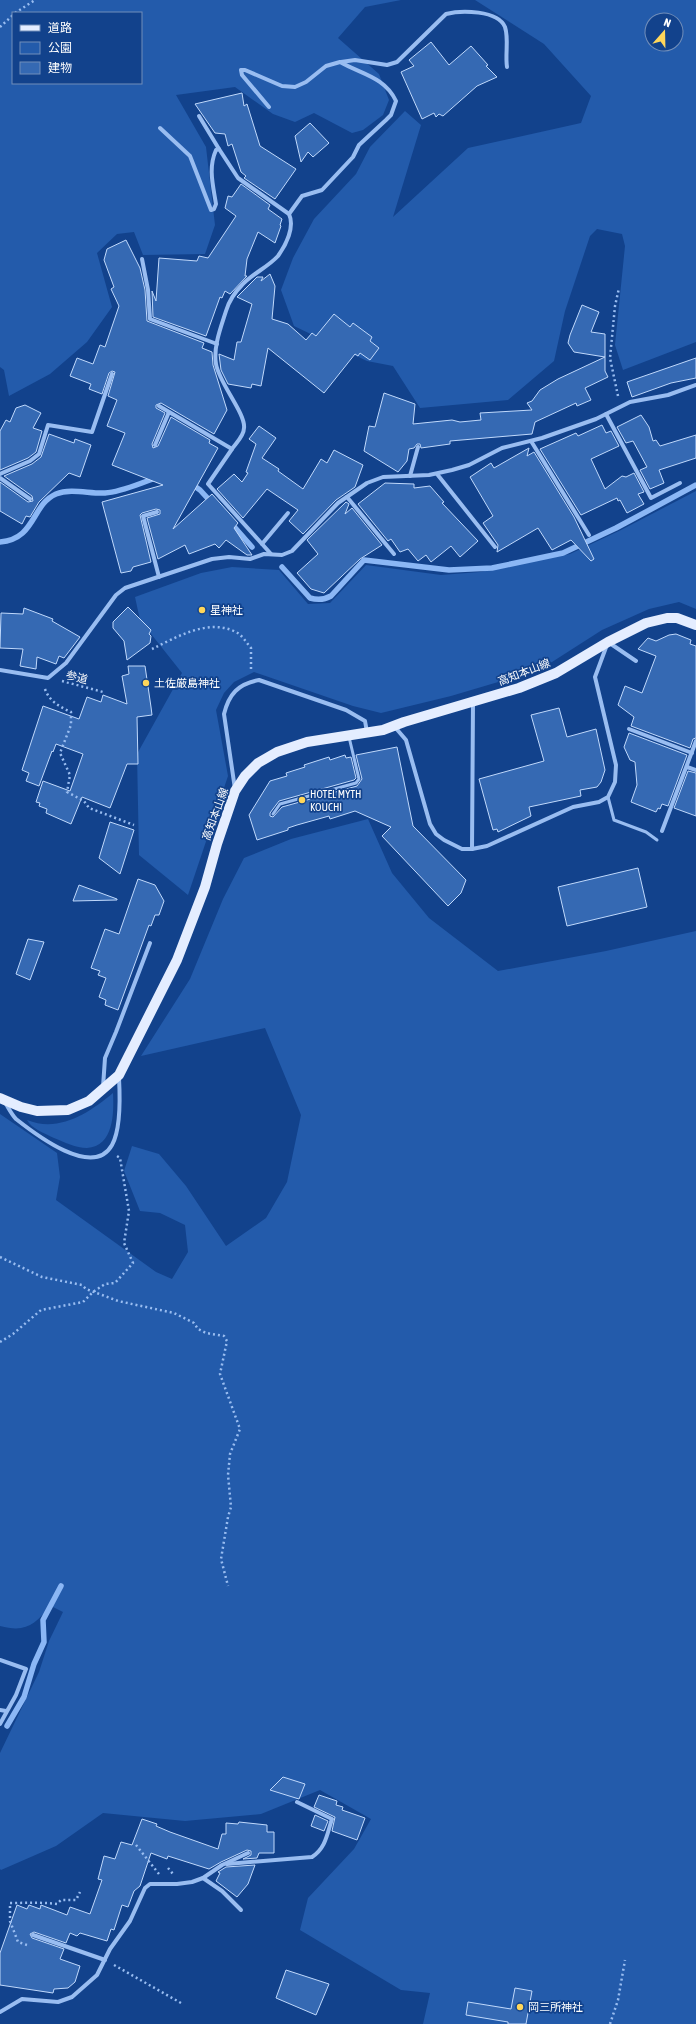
<svg xmlns="http://www.w3.org/2000/svg" width="696" height="2024" viewBox="0 0 696 2024" font-family="'Asap Condensed','Noto Sans JP',sans-serif">
	<style>
		.green { fill: #235bab; fill-rule: evenodd }
		.lines { fill: none; stroke-linecap: round; stroke-linejoin: round }
		.stream { stroke: #8bb7f5; stroke-width: 5.5 }
		.building { fill: #3569b3; stroke: #c0d9fc }
		.path { stroke: #99bdf1; stroke-width: 2.5; stroke-dasharray: 2 3; stroke-linecap: butt }
		.service { stroke: #99bdf1; stroke-width: 3 }
		.minor { stroke: #99bdf1; stroke-width: 4 }
		.primary { stroke: #e4edff; stroke-width: 10 }
		.poi-dot { fill: #ffd65a; stroke: #12428c; stroke-width: 1.5 }
		.labels { text-anchor: middle; dominant-baseline: central; stroke-width: 3.5; stroke-linejoin: round; paint-order: stroke }
		.poi-label { font-size: 11px; fill: #fff; stroke: #12428c; text-anchor: start }
		.street-label { font-size: 11px; fill: #fff; stroke: #12428c }
	</style>
	<rect width="100%" height="100%" fill="#12428c"/>
	<g class="green">
		<path d="M0,0H401L365,7L338,38L379,74L389,100L383,115L363,130L352,133L314,113L295,122L273,114L235,87L176,95L206,147L215,225L205,254L143,255L134,232L117,234L97,253L112,307L87,342L50,374L9,396L4,370L0,367ZM13,13H141V83H13Z"/>
		<path d="M469,0H696V342L623,370L615,345L625,246L622,234L597,229L590,236L565,311L554,361L508,400L420,408L393,366L367,361L294,326L281,290L293,258L314,219L356,174L370,147L405,111L421,125L393,217L468,148L581,123L591,96L544,44L475,0ZM652,20H676V44H652Z"/>
		<polygon points="696,491 696,609 679,602 649,609 602,630 552,662 512,678 451,696 381,713 353,706 254,672 234,682 224,693 216,710 228,776 188,895 139,855 137,754 182,673 140,620 135,597 201,573 232,567 279,570 308,604 330,603 366,565 441,575 480,572 570,554 621,530"/>
		<path d="M368,819L392,873L429,918L498,971L606,951L696,931V2024H423L430,1993L401,1990L300,1930L308,1898L354,1849L371,1819L320,1790L261,1814L185,1821L103,1813L56,1846L1,1870L0,1869V1753L39,1672L49,1641L63,1612L51,1606C34,1624 27,1633 0,1626V1114L57,1153L60,1177L56,1200L156,1272L172,1279L188,1252L185,1225L160,1213L140,1211L124,1171L132,1146L159,1154L186,1186L226,1246L266,1218L287,1182L301,1115L265,1028L141,1056L190,979L223,899L244,858L291,839Z"/>
		<path d="M113,1093C114,1113 114,1146 87,1148C76,1148 64,1142 54,1138C44,1133 32,1129 27,1120C59,1133 89,1113 113,1093Z"/>
	</g>
	<g class="lines">
		<g class="stream">
			<polyline points="190,483 200,490 212,503"/>
			<polyline points="230,522 252,547"/>
			<path d="M0,542C36,539 31,505 56,494C71,488 90,494 105,493C122,492 140,483 156,478"/>
			<path d="M282,567L310,598C317,600 324,600 331,596L364,560L449,570L492,568L563,553L616,528L696,485"/>
			<polyline points="7,1726 24,1697 34,1664 44,1642 43,1620 61,1586"/>
		</g>
	</g>
	<g class="building">
		<polygon points="431,42 449,65 471,46 488,65 486,66 497,77 477,86 443,116 439,114 436,117 434,113 422,119 401,72 414,66 409,60"/>
		<polygon points="242,93 244,106 247,104 260,146 296,169 275,199 244,178 246,176 241,172 232,144 228,146 225,134 215,133 195,104"/>
		<polygon points="310,123 329,143 313,157 308,152 301,162 295,136"/>
		<polygon points="241,184 270,205 268,209 282,219 280,225 281,226 275,243 258,232 247,259 245,276 247,276 230,294 225,291 222,298 220,297 206,336 153,317 152,291 156,301 159,258 197,261 199,256 208,258 236,216 225,208 228,196 232,197"/>
		<polygon points="126,240 140,268 145,290 147,321 204,343 202,348 212,352 213,365 227,410 214,434 161,403 156,405 156,408 165,413 152,444 153,448 158,446 171,417 210,440 209,443 218,448 173,529 212,494 238,523 234,528 252,555 247,555 226,540 219,548 215,544 189,554 185,545 158,559 147,518 160,514 160,510 156,509 142,513 140,515 151,562 133,567 131,571 121,573 102,502 163,485 112,465 125,433 107,426 117,400 108,396 115,372 112,371 109,373 102,394 89,389 91,384 70,376 77,358 93,364 100,345 105,347 119,306 111,289 114,287 104,260 107,249"/>
		<polygon points="270,274 275,286 272,319 288,324 306,340 312,333 316,336 334,314 350,327 353,323 372,337 370,341 379,348 370,360 360,353 358,356 355,354 324,393 268,348 261,386 252,384 251,388 228,384 221,370 219,354 234,360 237,342 241,342 252,304 237,297 257,277 263,277 261,281"/>
		<polygon points="582,305 599,312 591,332 605,334 605,357 574,352 568,343 570,335"/>
		<polygon points="605,357 605,371 608,377 585,388 591,400 577,406 576,403 535,422 532,434 450,441 450,444 421,448 420,444 417,444 414,448 409,449 407,461 398,472 364,451 369,426 375,427 384,393 415,404 413,424 452,420 460,422 481,420 480,413 532,410 527,403 532,401 540,390 558,379"/>
		<polygon points="696,358 696,378 671,383 632,397 627,382"/>
		<polygon points="25,405 41,413 33,428 42,431 36,452 28,458 0,470 0,431 6,420 10,422 16,408"/>
		<polygon points="641,415 649,427 653,441 656,440 660,446 696,435 696,458 659,470 664,483 650,489 640,470 647,467 633,441 626,443 617,427"/>
		<polygon points="602,425 606,433 611,431 619,446 591,459 605,489 622,476 626,477 634,473 644,492 638,494 644,504 627,513 620,500 618,501 617,498 581,515 540,449 576,433 578,436"/>
		<polygon points="259,426 276,438 262,458 279,469 278,471 303,489 321,459 327,463 334,450 363,465 355,487 336,500 303,534 289,521 298,510 267,489 243,518 217,489 234,474 242,482 248,473 246,472 256,444 249,439"/>
		<polygon points="49,434 74,443 75,439 91,445 80,477 69,473 39,502 30,517 26,516 22,524 0,511 0,482 28,502 33,501 32,496 4,476 32,464 41,457"/>
		<polygon points="529,448 527,456 534,452 574,517 594,559 591,561 571,540 552,550 538,528 497,552 498,545 483,523 493,516 470,477 491,463 494,468"/>
		<polygon points="385,483 414,484 414,488 430,486 444,502 442,503 478,541 460,557 451,546 431,562 426,555 418,561 408,549 400,552 391,539 388,541 358,504"/>
		<polygon points="346,502 349,504 345,514 352,508 382,545 360,559 324,593 311,589 297,573 318,554 307,540"/>
		<polygon points="128,607 151,630 149,634 151,636 150,643 127,660 124,641 113,628 113,622"/>
		<polygon points="24,608 53,619 52,621 80,637 64,658 59,656 56,664 37,657 36,669 20,666 23,649 0,648 1,613 23,614"/>
		<polygon points="676,634 691,640 690,644 696,646 696,738 693,739 690,748 631,726 634,717 618,705 625,686 642,693 656,656 638,649 648,638 656,641 669,635"/>
		<polygon points="128,666 145,666 151,707 152,715 137,717 138,764 127,764 110,808 82,797 71,824 46,813 47,809 39,806 40,803 36,802 43,781 70,791 83,754 56,744 53,752 52,751 39,786 26,781 29,773 22,770 43,706 79,719 87,697 101,702 103,695 127,704 122,676 129,674"/>
		<polygon points="559,708 567,737 596,729 605,770 601,782 597,787 580,790 581,796 529,807 531,816 498,832 497,829 493,830 479,779 544,761 531,715"/>
		<polygon points="629,733 687,755 668,806 662,804 660,809 658,808 656,812 631,802 637,785 635,762 630,760 624,747"/>
		<polygon points="397,747 413,826 466,880 461,893 448,906 382,836 391,827 355,811 330,819 329,816 297,825 288,828 288,830 257,840 249,815 270,781 287,776 286,773 305,767 304,765 329,757 330,760 345,755 346,758 351,757 356,778 354,780 279,801 270,813 270,816 273,817 282,807 357,786 362,779 356,755"/>
		<polygon points="688,771 696,773 696,816 674,808"/>
		<polygon points="110,822 134,830 120,874 99,858"/>
		<polygon points="638,868 647,907 567,926 558,887"/>
		<polygon points="138,879 155,885 164,901 159,915 155,915 151,926 149,925 118,1010 105,1005 106,1000 99,997 106,978 98,975 100,971 91,968 105,929 119,934"/>
		<polygon points="79,885 117,899 117,900 73,901"/>
		<polygon points="28,939 44,942 30,980 16,974"/>
		<polygon points="283,1777 305,1784 299,1799 270,1790"/>
		<polygon points="319,1795 337,1801 336,1805 343,1807 342,1810 365,1818 357,1840 332,1831 335,1817 314,1807"/>
		<polygon points="315,1815 328,1821 324,1831 311,1826"/>
		<polygon points="142,1819 157,1824 156,1826 170,1832 218,1849 222,1834 226,1834 226,1823 238,1824 239,1822 267,1825 267,1832 274,1832 274,1853 259,1853 257,1858 243,1859 251,1855 251,1851 247,1850 221,1862 209,1869 168,1856 167,1859 151,1853 140,1886 134,1891 128,1907 122,1905 114,1930 111,1929 107,1941 80,1933 77,1936 70,1933 66,1943 34,1932 30,1934 32,1938 64,1949 60,1959 80,1966 75,1982 68,1988 54,1989 53,1993 0,1985 0,1953 17,1905 27,1909 29,1905 40,1909 41,1905 67,1915 70,1907 90,1914 102,1880 98,1879 104,1856 115,1859 121,1842 132,1845"/>
		<polygon points="255,1865 248,1884 237,1897 216,1881 220,1873 218,1872 226,1867"/>
		<polygon points="286,1970 329,1984 316,2015 276,1998"/>
		<polygon points="515,1988 532,1991 526,2024 508,2024 508,2022 466,2015 468,2002 511,2009"/>
	</g>
	<g class="lines">
		<g class="path">
			<polyline points="15,13 35,0"/>
			<polyline points="0,27 13,15"/>
			<polyline points="618,396 610,358 615,306 619,288"/>
			<path d="M152,649C177,637 208,618 236,632C242,635 246,642 251,648V672"/>
			<polyline points="62,681 103,692"/>
			<path d="M45,689C49,701 60,707 71,712V725L60,753L70,775L67,792L84,801L89,808L134,825"/>
			<polyline points="0,1257 42,1277 82,1285 86,1289 118,1301 174,1313 194,1323 198,1329 206,1333 224,1336 227,1341 220,1374 240,1429 230,1454 228,1475 231,1507 228,1517 221,1559 228,1586"/>
			<polyline points="0,1342 13,1334 41,1310 83,1302 93,1292 105,1284 115,1283 133,1263 124,1243 129,1211 120,1158 117,1156"/>
			<polyline points="136,1845 159,1874"/>
			<polyline points="168,1868 173,1874"/>
			<path d="M27,1945L18,1942L10,1921V1903C26,1903 41,1902 57,1904L61,1900H76L80,1892"/>
			<polyline points="114,1965 181,2003"/>
			<polyline points="610,2024 618,2000 625,1960"/>
		</g>
		<g class="service">
			<polyline points="608,797 614,820 646,832 657,840"/>
			<polyline points="273,814 280,804 356,783 359,779 349,737"/>
		</g>
		<g class="minor">
			<path d="M341,62L355,60L387,65L397,62L446,14C461,10 498,10 505,27C509,39 505,54 507,67"/>
			<path d="M269,107L242,75L241,70H245L282,86L295,87L306,82L326,66L340,62C361,74 385,77 396,101L391,115L386,120L359,145L353,157L322,190L302,196L289,214"/>
			<polyline points="199,116 219,149"/>
			<path d="M160,128L190,156L211,210L214,209L216,204C213,185 208,168 216,150L219,149L238,178L289,214C295,227 286,245 278,256C268,267 252,274 242,285C235,292 229,301 226,311C221,327 213,347 216,364C219,383 246,414 244,428C244,436 236,443 232,449"/>
			<polyline points="142,259 148,290 150,319 217,344"/>
			<polyline points="159,406 232,449 208,484 271,554"/>
			<polyline points="606,414 651,498 680,483"/>
			<polyline points="531,441 589,535"/>
			<polyline points="155,445 169,412"/>
			<polyline points="0,474 30,461 39,454 48,425 92,432 112,374"/>
			<polyline points="437,474 495,547"/>
			<polyline points="410,476 418,447"/>
			<polyline points="0,478 30,499"/>
			<polyline points="347,497 394,554"/>
			<polyline points="157,512 143,516 159,577"/>
			<polyline points="262,544 288,513"/>
			<polyline points="0,670 48,678 66,663 116,595 125,588 212,559 229,557 250,559 264,554 282,555 292,551 338,503 367,483 383,477 429,475 452,470 469,465 502,448 542,438 596,419 630,402 668,395 696,385"/>
			<polyline points="394,726 406,740 430,824 436,834 444,840 462,849 472,849 487,846 573,807 599,802 608,797 615,782 616,765 595,677 608,642 636,661"/>
			<polyline points="629,729 692,753"/>
			<polyline points="687,767 696,770"/>
			<path d="M235,789L224,714C229,694 238,684 259,680L346,710L365,721L367,732"/>
			<polyline points="662,831 696,741"/>
			<polyline points="472,849 473,702"/>
			<polyline points="103,1087 105,1058 116,1032 150,943"/>
			<path d="M6,1104C9,1109 12,1115 16,1119C35,1134 93,1179 112,1145C121,1129 120,1096 119,1078"/>
			<polyline points="0,1660 26,1669 16,1695 0,1724"/>
			<polyline points="0,1710 6,1711"/>
			<path d="M227,1864L312,1857C326,1848 327,1834 332,1819L297,1802"/>
			<polyline points="203,1878 222,1891 241,1910"/>
			<polyline points="33,1935 105,1960"/>
			<polyline points="0,2012 22,1999 58,2002 72,1997 97,1975 110,1949 130,1921 145,1888 150,1884 177,1884 192,1882 203,1878 222,1865 248,1853"/>
		</g>
		<polyline class="primary" points="0,1098 21,1107 37,1111 68,1110 89,1101 119,1075 177,960 205,887 217,844 235,791 245,776 258,763 277,752 307,742 383,730 404,722 519,688 556,673 608,642 646,623 667,618 677,618 696,625"/>
	</g>
	<g class="poi-dot">
		<circle cx="202" cy="610" r="4"/>
		<circle cx="146" cy="683" r="4"/>
		<circle cx="302" cy="800" r="4"/>
		<circle cx="520" cy="2007" r="4"/>
	</g>
	<g class="labels">
		<g class="poi-label">
			<text x="210" y="610">星神社</text>
			<text x="154" y="683">土佐厳島神社</text>
			<text x="310" y="794">HOTEL MYTH<tspan x="310" dy="13">KOUCHI</tspan></text>
			<text x="528" y="2007">岡三所神社</text>
		</g>
		<g class="street-label">
			<text transform="translate(524 672) rotate(-21)">高知本山線</text>
			<text transform="translate(77 677) rotate(14)">参道</text>
			<text transform="translate(215 814) rotate(-70)">高知本山線</text>
		</g>
	</g>
	<rect x="12" y="12" width="130" height="72" fill="#12428c" stroke="#718eba"/>
	<rect x="20" y="25" width="20" height="6" fill="#e4edff" stroke="#718eba"/>
	<text x="48" y="32" font-size="12" fill="#ffffff">道路</text>
	<rect x="20" y="42" width="20" height="12" fill="#235bab" stroke="#718eba"/>
	<text x="48" y="52" font-size="12" fill="#ffffff">公園</text>
	<rect x="20" y="62" width="20" height="12" fill="#3569b3" stroke="#718eba"/>
	<text x="48" y="72" font-size="12" fill="#ffffff">建物</text>
	<g transform="translate(664 32) rotate(20)"><circle r="19" fill="#12428c" stroke="#718eba"/>
	<path d="M0-3L7 15L0 10L-7 15Z" fill="#ffd65a"/>
	<text y="-6" font-size="11" font-weight="bold" text-anchor="middle" fill="#ffffff">N</text>
	</g>
</svg>
